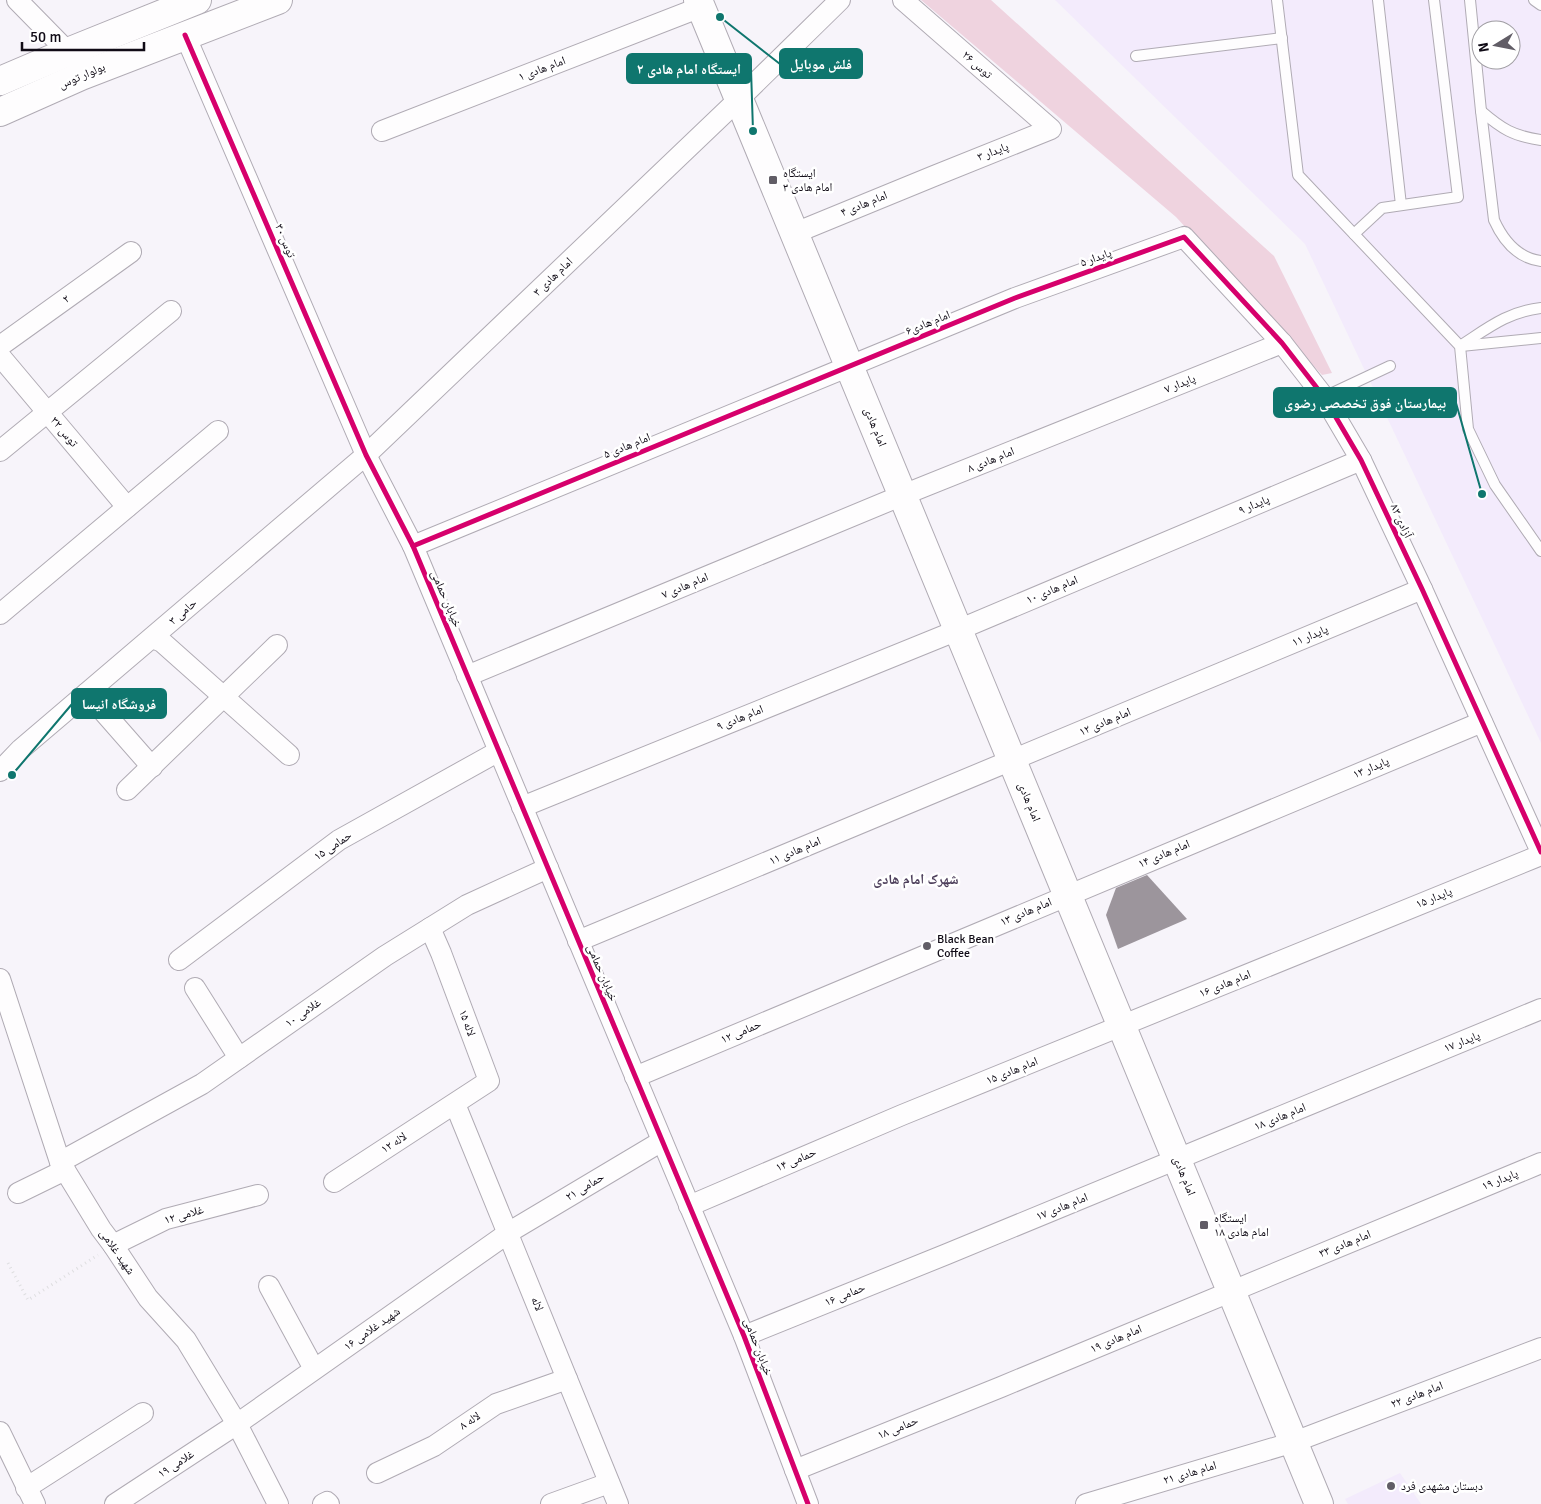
<svg xmlns="http://www.w3.org/2000/svg" width="1541" height="1504" viewBox="0 0 1541 1504" font-family="Signika,'Noto Naskh Arabic',sans-serif">
	<style>
		.built { fill: #f3ebfc; fill-rule: evenodd }
		.green { fill: #efd3df }
		.building { fill: #9c959c }
		.lines { fill: none; stroke-linecap: round; stroke-linejoin: round }
		.lane-casing { stroke: #b0abb4; stroke-width: 12 }
		.street-casing { stroke: #b0abb4; stroke-width: 22 }
		.secondary-casing { stroke: #b0abb4; stroke-width: 30 }
		.primary-casing { stroke: #b0abb4; stroke-width: 30 }
		.path { stroke: #dedee0; stroke-width: 3; stroke-dasharray: 1 4; stroke-linecap: butt }
		.lane { stroke: #fefdfe; stroke-width: 10 }
		.street { stroke: #fefdfe; stroke-width: 20 }
		.secondary { stroke: #fefdfe; stroke-width: 28 }
		.primary { stroke: #fefdfe; stroke-width: 28 }
		.cycleway-casing { stroke: #fff; stroke-width: 8 }
		.cycleway { stroke: #d6006c; stroke-width: 5 }
		.poi-dot { fill: #615d66; stroke: #fff; stroke-width: 2 }
		.labels { text-anchor: middle; dominant-baseline: central; stroke-width: 5; stroke-linejoin: round; paint-order: stroke }
		.street-label { font-size: 12px; fill: #100b16; stroke: #fff }
		.poi-label { font-size: 12px; fill: #100b16; stroke: #fff; text-anchor: start }
		.neighbourhood-label { font-size: 14px; font-weight: bold; fill: #4d3f5b; stroke: #fff }
		.leader { fill: none; stroke: #0f766e; stroke-width: 2 }
		.callout-dot { fill: #0f766e; stroke: #fff; stroke-width: 2 }
		.callout { fill: #0f766e; stroke: #0f766e; stroke-width: 2 }
		.callout-label { font-size: 14px; text-anchor: middle; font-weight: bold; fill: #fff }
	</style>
	<rect width="100%" height="100%" fill="#f7f4fa"/>
	<g class="built">
		<path d="M1055,0H1541V743L1305,244ZM1481,30H1511V60H1481Z"/>
		<polygon points="1400,1473 1421,1504 1348,1504 1345,1499"/>
	</g>
	<polygon class="green" points="921,0 991,0 1274,256 1332,373 1322,375 1176,217"/>
	<polygon class="building" points="1147,875 1187,919 1118,949 1106,915 1116,888"/>
	<g class="lines">
		<defs>
			<g id="lane">
				<polyline points="1277,0 1298,175 1460,346 1468,429 1495,485 1541,551"/>
				<polyline points="1378,0 1401,205"/>
				<path d="M1470,0L1481,111L1494,220C1503,240 1517,258 1541,261"/>
				<polyline points="1534,0 1541,5"/>
				<polyline points="1136,56 1282,38"/>
				<path d="M1481,111C1502,129 1513,136 1541,140"/>
				<polyline points="1354,234 1382,208 1458,197 1434,0"/>
				<path d="M1460,346C1488,328 1507,312 1541,308"/>
				<polyline points="1461,346 1541,338"/>
				<polyline points="1324,397 1390,366"/>
			</g>
			<g id="street">
				<polyline points="17,0 68,52"/>
				<polyline points="185,35 366,455 413,546 744,1336 808,1504"/>
				<polyline points="382,131 701,7"/>
				<polyline points="795,233 934,176 1051,129 903,0"/>
				<polyline points="0,346 131,252"/>
				<polyline points="0,356 127,507"/>
				<polyline points="0,451 171,311"/>
				<polyline points="413,546 1015,298 1184,237 1282,343 1324,397 1361,460 1422,589 1541,852"/>
				<polyline points="0,614 218,431"/>
				<polyline points="153,638 162,642 289,755"/>
				<polyline points="467,676 903,495 1282,343"/>
				<polyline points="87,693 152,767"/>
				<polyline points="0,771 21,749 366,455 739,99 840,0"/>
				<polyline points="127,790 277,645"/>
				<polyline points="522,807 958,630 1361,460"/>
				<polyline points="578,941 1422,589"/>
				<polyline points="179,960 339,840 499,751"/>
				<polyline points="0,979 60,1162 101,1229 113,1245 148,1298 186,1340 237,1424 278,1504"/>
				<polyline points="195,988 239,1058"/>
				<polyline points="635,1077 1482,722"/>
				<polyline points="455,1104 618,1504"/>
				<polyline points="60,1162 202,1084 385,956 467,905 548,868"/>
				<polyline points="334,1182 489,1081 441,953 430,928"/>
				<polyline points="18,1193 65,1170"/>
				<polyline points="689,1206 902,1115 1541,855"/>
				<polyline points="113,1245 166,1219 258,1195"/>
				<polyline points="269,1286 314,1369"/>
				<polyline points="744,1336 947,1254 1541,1009"/>
				<polyline points="0,1432 35,1504"/>
				<polyline points="795,1470 1001,1387 1541,1163"/>
				<polyline points="377,1473 434,1446 496,1404 567,1379"/>
				<polyline points="26,1488 143,1413"/>
				<polyline points="115,1504 237,1424 511,1231 662,1141"/>
				<polyline points="323,1504 327,1502 329,1504"/>
				<polyline points="551,1504 609,1483"/>
				<polyline points="1086,1504 1294,1442 1541,1348"/>
			</g>
			<polyline id="secondary" points="698,0 1319,1504"/>
			<g id="primary">
				<polyline points="0,81 68,52 197,0"/>
				<polyline points="0,112 81,76 278,0"/>
			</g>
		</defs>
		<use href="#lane" class="lane-casing"/>
		<use href="#street" class="street-casing"/>
		<use href="#secondary" class="secondary-casing"/>
		<use href="#primary" class="primary-casing"/>
		<polyline class="path" points="8,1263 28,1300 98,1255"/>
		<use href="#lane" class="lane"/>
		<use href="#street" class="street"/>
		<use href="#secondary" class="secondary"/>
		<use href="#primary" class="primary"/>
		<defs>
			<g id="cycleway">
				<polyline points="185,35 366,455 413,546 744,1336 808,1504"/>
				<polyline points="413,546 1015,298 1184,237 1282,343 1324,397 1361,460 1422,589 1541,852"/>
			</g>
		</defs>
		<use href="#cycleway" class="cycleway-casing"/>
		<use href="#cycleway" class="cycleway"/>
	</g>
	<g class="poi-dot">
		<rect x="768" y="175" width="10" height="10" rx="2.5"/>
		<circle cx="927" cy="946" r="5"/>
		<rect x="1199" y="1220" width="10" height="10" rx="2.5"/>
		<circle cx="1391" cy="1486" r="5"/>
	</g>
	<g class="labels">
		<g class="street-label">
			<text transform="translate(977 65) rotate(41)">توس ۲۶</text>
			<text transform="translate(542 69) rotate(-21)">امام هادی ۱</text>
			<text transform="translate(82 76) rotate(-23)">بولوار توس</text>
			<text transform="translate(993 152) rotate(-21)">پایدار ۳</text>
			<text transform="translate(864 204) rotate(-22)">امام هادی ۴</text>
			<text transform="translate(285 241) rotate(67)">توس ۳۰</text>
			<text transform="translate(1096 258) rotate(-20)">پایدار ۵</text>
			<text transform="translate(553 277) rotate(-44)">امام هادی ۳</text>
			<text transform="translate(66 299) rotate(-36)">۲</text>
			<text transform="translate(928 323) rotate(-22)">امام هادی۶</text>
			<text transform="translate(1180 384) rotate(-22)">پایدار ۷</text>
			<text transform="translate(875 427) rotate(68)">امام هادی</text>
			<text transform="translate(64 432) rotate(50)">توس ۳۲</text>
			<text transform="translate(627 446) rotate(-22)">امام هادی ۵</text>
			<text transform="translate(991 460) rotate(-22)">امام هادی ۸</text>
			<text transform="translate(1254 505) rotate(-23)">پایدار ۹</text>
			<text transform="translate(1401 521) rotate(65)">آزادی ۸۳</text>
			<text transform="translate(685 586) rotate(-23)">امام هادی ۷</text>
			<text transform="translate(1052 590) rotate(-23)">امام هادی ۱۰</text>
			<text transform="translate(446 599) rotate(67)">خیابان حمامی</text>
			<text transform="translate(183 612) rotate(-41)">حامی ۳</text>
			<text transform="translate(1310 636) rotate(-23)">پایدار ۱۱</text>
			<text transform="translate(740 718) rotate(-22)">امام هادی ۹</text>
			<text transform="translate(1105 722) rotate(-23)">امام هادی ۱۲</text>
			<text transform="translate(1371 768) rotate(-23)">پایدار ۱۳</text>
			<text transform="translate(1029 802) rotate(68)">امام هادی</text>
			<text transform="translate(333 846) rotate(-34)">حمامی ۱۵</text>
			<text transform="translate(795 851) rotate(-23)">امام هادی ۱۱</text>
			<text transform="translate(1164 854) rotate(-23)">امام هادی ۱۴</text>
			<text transform="translate(1434 898) rotate(-22)">پایدار ۱۵</text>
			<text transform="translate(1026 912) rotate(-23)">امام هادی ۱۳</text>
			<text transform="translate(602 973) rotate(67)">خیابان حمامی</text>
			<text transform="translate(1225 984) rotate(-22)">امام هادی ۱۶</text>
			<text transform="translate(303 1013) rotate(-35)">غلامی ۱۰</text>
			<text transform="translate(467 1023) rotate(70)">لاله ۱۵</text>
			<text transform="translate(741 1032) rotate(-23)">حمامی ۱۲</text>
			<text transform="translate(1462 1042) rotate(-22)">پایدار ۱۷</text>
			<text transform="translate(1012 1071) rotate(-22)">امام هادی ۱۵</text>
			<text transform="translate(1280 1117) rotate(-22)">امام هادی ۱۸</text>
			<text transform="translate(394 1143) rotate(-33)">لاله ۱۲</text>
			<text transform="translate(796 1160) rotate(-23)">حمامی ۱۴</text>
			<text transform="translate(1184 1176) rotate(68)">امام هادی</text>
			<text transform="translate(1500 1180) rotate(-22)">پایدار ۱۹</text>
			<text transform="translate(585 1187) rotate(-31)">حمامی ۲۱</text>
			<text transform="translate(1062 1207) rotate(-22)">امام هادی ۱۷</text>
			<text transform="translate(184 1215) rotate(-16)">غلامی ۱۲</text>
			<text transform="translate(1345 1244) rotate(-22)">امام هادی ۳۳</text>
			<text transform="translate(117 1252) rotate(55)">شهید غلامی</text>
			<text transform="translate(845 1295) rotate(-22)">حمامی ۱۶</text>
			<text transform="translate(537 1304) rotate(68)">لاله</text>
			<text transform="translate(372 1329) rotate(-35)">شهید غلامی ۱۶</text>
			<text transform="translate(1116 1339) rotate(-23)">امام هادی ۱۹</text>
			<text transform="translate(758 1347) rotate(69)">خیابان حمامی</text>
			<text transform="translate(1417 1395) rotate(-21)">امام هادی ۲۲</text>
			<text transform="translate(470 1421) rotate(-34)">لاله ۸</text>
			<text transform="translate(898 1428) rotate(-22)">حمامی ۱۸</text>
			<text transform="translate(176 1464) rotate(-33)">غلامی ۱۹</text>
			<text transform="translate(1190 1473) rotate(-17)">امام هادی ۲۱</text>
		</g>
		<g class="poi-label">
			<text x="783" y="173">ایستگاه<tspan x="783" dy="14">امام هادی ۳</tspan></text>
			<text x="937" y="939">Black Bean<tspan x="937" dy="14">Coffee</tspan></text>
			<text x="1214" y="1218">ایستگاه<tspan x="1214" dy="14">امام هادی ۱۸</tspan></text>
			<text x="1401" y="1486">دبستان مشهدی فرد</text>
		</g>
		<g class="neighbourhood-label">
			<text x="916" y="879">شهرک امام هادی</text>
		</g>
	</g>
	<path class="leader" d="M720 17L780 64M753 131L751 69M1482 494L1456 403M12 775L72 704"/>
	<g class="callout-dot">
		<circle cx="720" cy="17" r="5"/>
		<circle cx="753" cy="131" r="5"/>
		<circle cx="1482" cy="494" r="5"/>
		<circle cx="12" cy="775" r="5"/>
	</g>
	<g class="callout">
		<rect x="780" y="49" width="82" height="29" rx="5"/>
		<rect x="627" y="54" width="124" height="29" rx="5"/>
		<rect x="1274" y="388" width="182" height="29" rx="5"/>
		<rect x="72" y="689" width="94" height="29" rx="5"/>
	</g>
	<g class="callout-label">
		<text x="821" y="69">فلش موبایل</text>
		<text x="689" y="74">ایستگاه امام هادی ۲</text>
		<text x="1365" y="408">بیمارستان فوق تخصصی رضوی</text>
		<text x="119" y="709">فروشگاه انیسا</text>
	</g>
	<g transform="translate(1496 45) rotate(260)"><circle r="24" fill="#ffffff" stroke="#9f9da2"/>
	<path d="M0-4L9 19L0 12L-9 19Z" fill="#615d66"/>
	<text y="-8" font-size="14" font-weight="bold" text-anchor="middle" fill="#100b16">N</text>
	</g>
	<path d="M22 42v8h122v-8" fill="none" stroke="#100b16" stroke-width="2.5"/>
	<text x="30" y="42" font-size="15" fill="#100b16" stroke="#ffffff" stroke-width="4" paint-order="stroke">50 m</text>
</svg>
